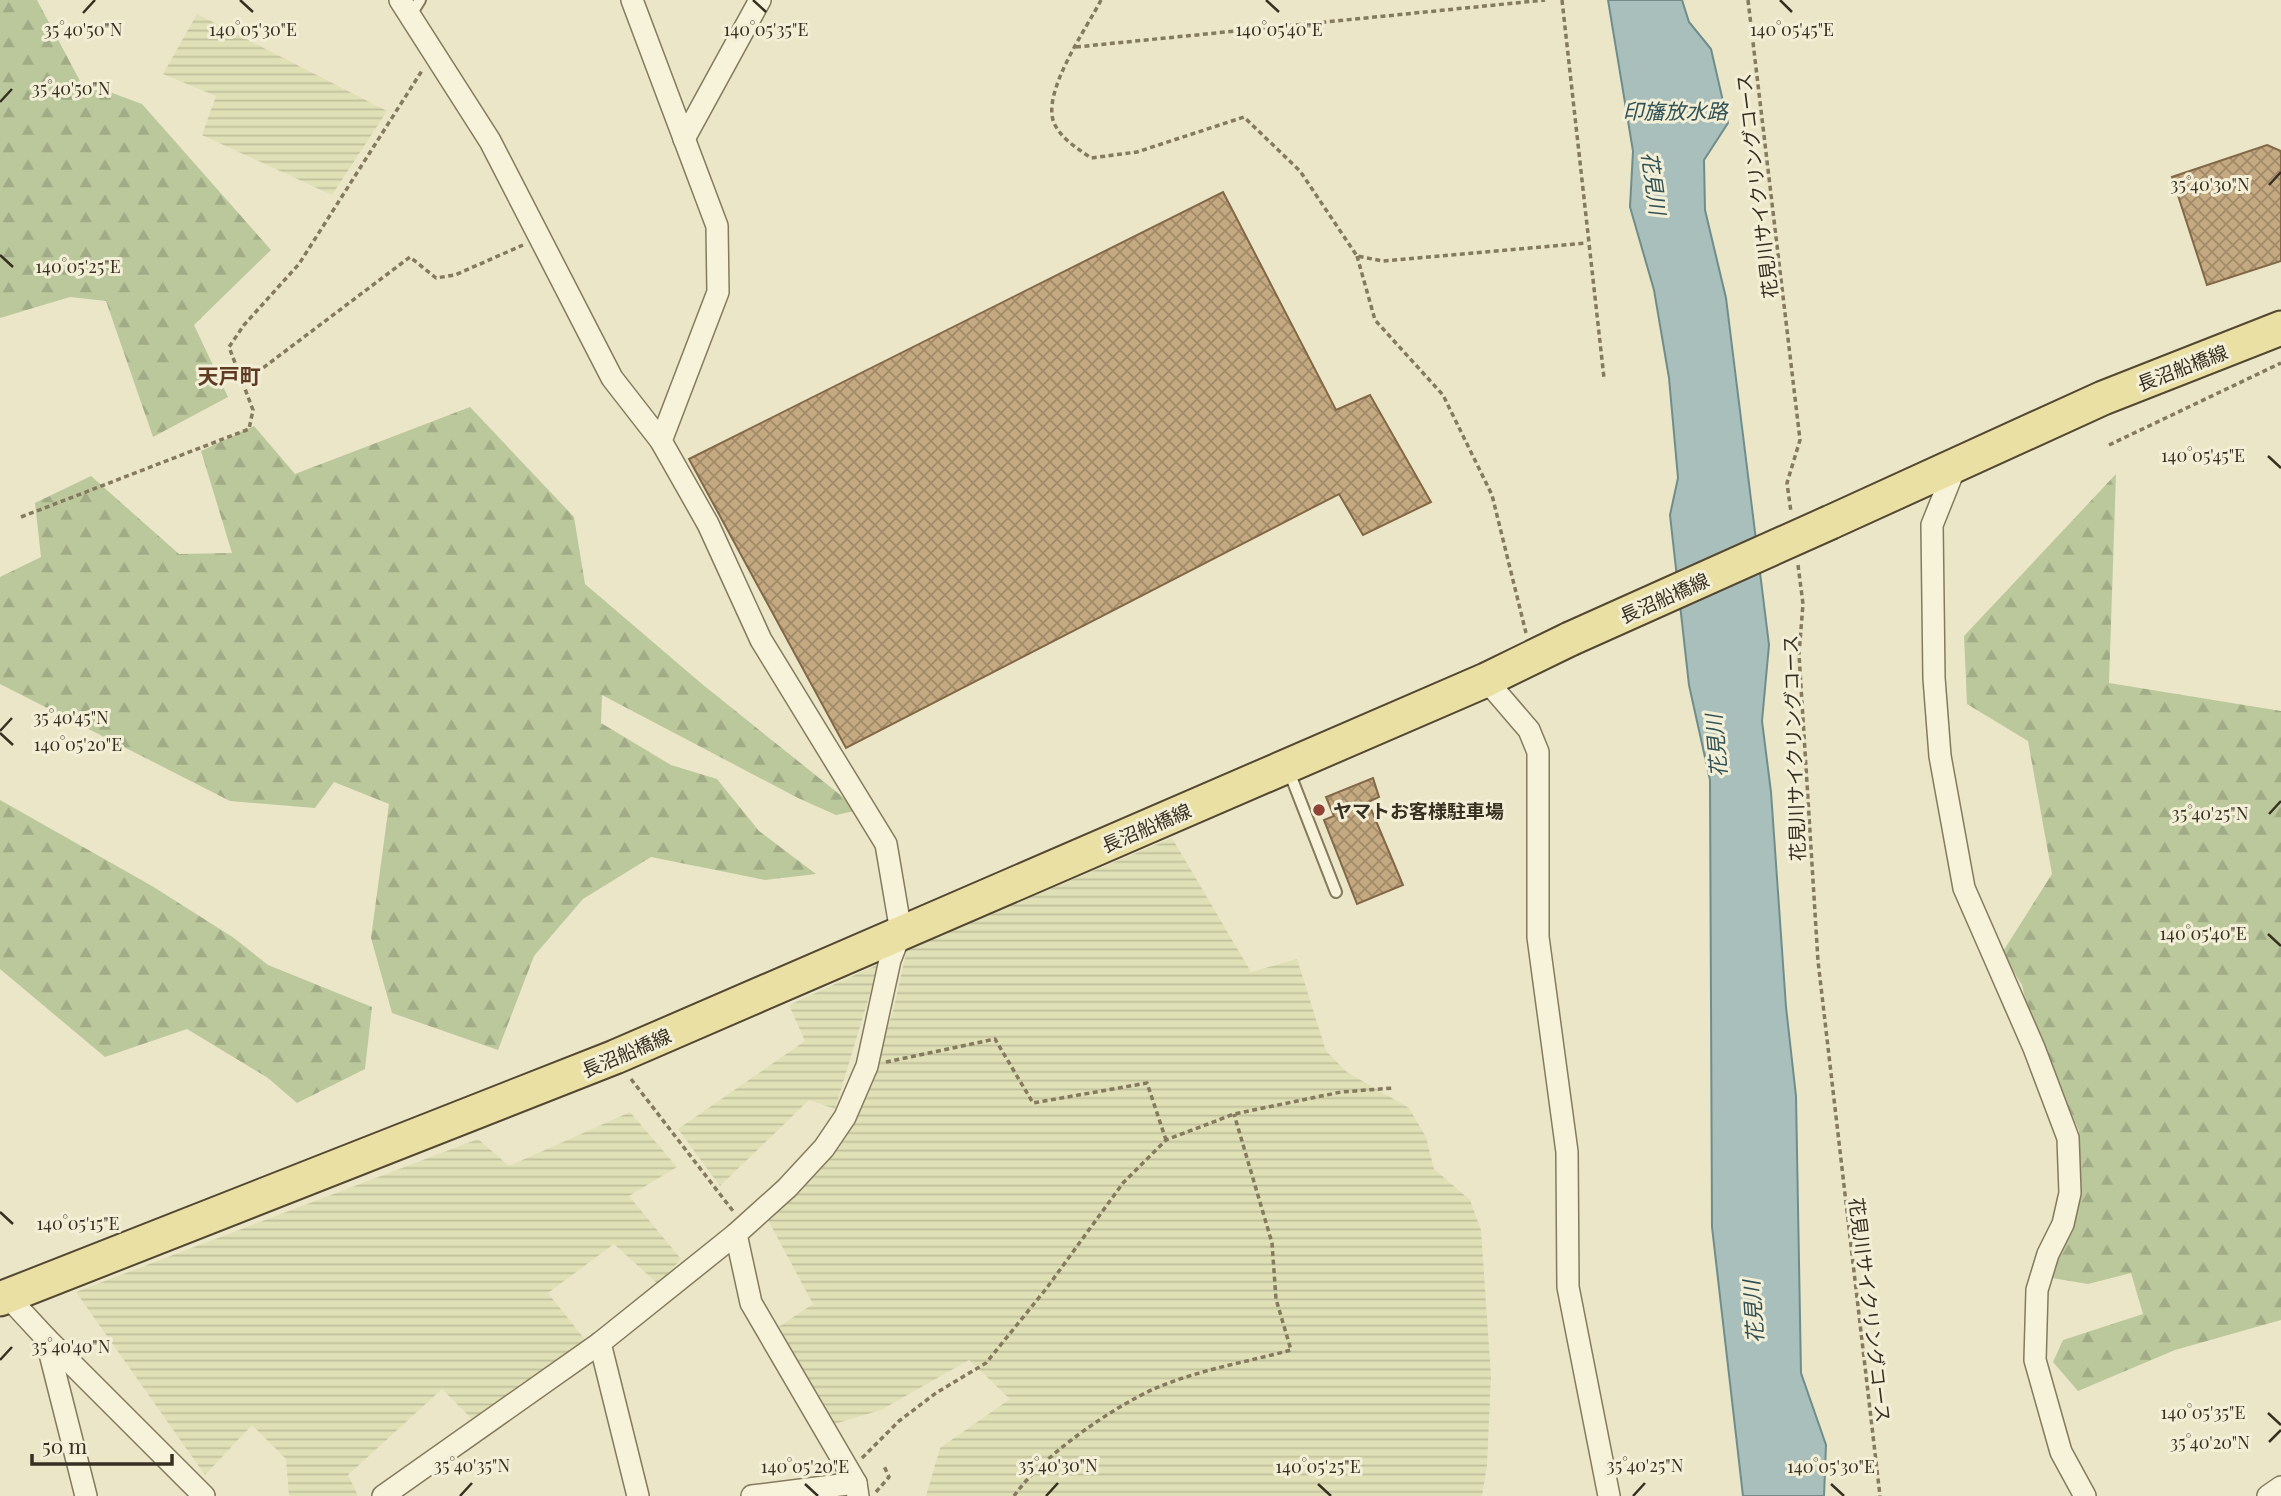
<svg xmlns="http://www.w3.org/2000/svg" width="2281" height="1496" viewBox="0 0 2281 1496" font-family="'Playfair Display','Noto Sans JP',serif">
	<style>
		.farmland { fill: url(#farmland-rules) }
		.forest { fill: url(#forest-firs) }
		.water { fill: #a8bfbc; stroke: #708d8b; stroke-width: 2 }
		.building { fill: url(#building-cross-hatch); stroke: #826846; stroke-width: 2 }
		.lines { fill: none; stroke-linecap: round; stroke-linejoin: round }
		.lane-casing { stroke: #857a5e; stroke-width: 14 }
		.street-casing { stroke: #857a5e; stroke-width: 24 }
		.primary-casing { stroke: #534732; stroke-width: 37 }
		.path { stroke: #857a5e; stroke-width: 3.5; stroke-dasharray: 5 3.5; stroke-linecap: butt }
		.lane { stroke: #f6f3da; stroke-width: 10 }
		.street { stroke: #f6f3da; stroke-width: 21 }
		.primary { stroke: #eae0a3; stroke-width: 33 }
		.primary-bridge-casing { stroke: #534732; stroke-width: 37; stroke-linecap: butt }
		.primary-bridge { stroke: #eae0a3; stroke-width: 33 }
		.ticks { fill: none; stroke: #372f21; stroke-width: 2.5 }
		.poi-dot { fill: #8f4334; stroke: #f3efd7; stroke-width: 2.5 }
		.labels { text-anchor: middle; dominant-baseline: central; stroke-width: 6; stroke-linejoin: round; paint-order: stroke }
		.street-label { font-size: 19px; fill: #372f21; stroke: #f3efd7 }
		.poi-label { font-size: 19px; font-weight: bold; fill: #372f21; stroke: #f3efd7; text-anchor: start }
		.water-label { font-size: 21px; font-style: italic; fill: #315155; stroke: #f3efd7 }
		.neighbourhood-label { font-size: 21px; font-weight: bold; fill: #5f3b24; stroke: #f3efd7 }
		.ticks-label { font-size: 18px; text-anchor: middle; fill: #372f21; stroke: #f3efd7; stroke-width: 6; stroke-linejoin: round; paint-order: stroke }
	</style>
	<defs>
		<pattern id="farmland-rules" width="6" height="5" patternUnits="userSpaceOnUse" patternTransform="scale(1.75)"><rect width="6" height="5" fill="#dfe0b6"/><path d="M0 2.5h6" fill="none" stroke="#c0c09c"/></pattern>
		<pattern id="forest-firs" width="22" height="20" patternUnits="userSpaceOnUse" patternTransform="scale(1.75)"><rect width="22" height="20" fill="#bbc89c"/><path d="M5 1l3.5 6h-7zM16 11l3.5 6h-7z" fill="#a1ac86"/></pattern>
		<pattern id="building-cross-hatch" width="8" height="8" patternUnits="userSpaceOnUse" patternTransform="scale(1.75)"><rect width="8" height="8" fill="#c5a981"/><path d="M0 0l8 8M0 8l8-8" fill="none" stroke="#a18a69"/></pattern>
	</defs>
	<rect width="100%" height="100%" fill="#ebe6c8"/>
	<g class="farmland">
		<polygon points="197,14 387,111 332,195 202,135 216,96 163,74"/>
		<polygon points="1172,838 1251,972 1297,959 1326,1051 1347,1072 1409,1108 1426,1137 1434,1169 1470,1200 1481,1230 1491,1376 1487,1465 1482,1496 926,1496 940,1448 1010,1399 969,1360 881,1410 824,1427 774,1330 813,1304 768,1220 822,1167 853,1121 892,1015 907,949"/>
		<polygon points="879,964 835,1109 809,1100 720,1186 678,1129 805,1041 789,1005"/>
		<polygon points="630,1112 677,1167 629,1196 681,1259 658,1284 614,1244 548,1293 587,1342 472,1419 442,1389 348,1475 358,1496 289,1496 286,1459 252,1425 205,1475 76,1292 478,1139 509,1166"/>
	</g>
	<g class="forest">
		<polygon points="0,0 37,0 80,81 142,104 271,250 194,325 228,397 153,437 106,301 70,297 0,318"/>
		<polygon points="470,407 574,517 585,584 702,684 859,810 836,815 798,798 602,695 601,723 671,765 717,779 759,831 816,874 765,880 651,857 583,899 534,956 498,1050 392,1013 371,938 389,804 334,782 315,808 230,801 0,684 0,577 41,557 35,503 91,476 179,554 232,553 201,451 254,426 295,474"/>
		<polygon points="2116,474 2109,683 2281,711 2281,1320 2175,1350 2078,1391 2053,1362 2063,1340 2143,1314 2131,1273 2088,1284 2046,1277 2079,1192 2079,1131 2030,1020 2022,985 2002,953 2052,874 2028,741 1967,704 1964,636"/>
		<polygon points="0,800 152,886 234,938 268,965 372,1007 365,1069 297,1103 268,1078 187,1029 105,1057 0,969"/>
	</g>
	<polygon class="water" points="1608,0 1682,0 1689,22 1711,49 1728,123 1704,160 1705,210 1726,298 1769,645 1762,721 1771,792 1786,1007 1796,1096 1801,1373 1826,1445 1824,1496 1743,1496 1712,1227 1710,780 1689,685 1670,515 1678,478 1669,378 1654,290 1630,207 1633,151"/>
	<g class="building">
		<polygon points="2267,145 2281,151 2281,261 2207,285 2172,177"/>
		<polygon points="1223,192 1336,410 1370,395 1431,502 1363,535 1339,494 846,748 689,459"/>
		<polygon points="1373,778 1379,797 1368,802 1403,885 1357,904 1324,820 1334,816 1326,797"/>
	</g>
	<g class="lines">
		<defs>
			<g id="lane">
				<polyline points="410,16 420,0"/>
				<polyline points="1288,769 1336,892"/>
			</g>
			<g id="street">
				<polyline points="400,0 490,141 612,378 661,441"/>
				<polyline points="632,0 717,226 718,292 661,441 708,524 761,640 886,844 901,932 890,960 867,1066 845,1117 824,1148 787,1188 736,1234 751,1303 856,1483 858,1496"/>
				<polyline points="684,139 760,0"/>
				<polyline points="1956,465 1932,525 1934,678 1940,756 1964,888 2034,1048 2068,1138 2070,1193 2063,1224 2048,1254 2037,1290 2035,1360 2061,1452 2085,1496"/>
				<polyline points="1486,680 1529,730 1538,752 1538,937 1567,1152 1568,1287 1609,1496"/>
				<polyline points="7,1296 46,1338 86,1496"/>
				<polyline points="46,1338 204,1496"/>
				<polyline points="600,1343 638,1496"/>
				<polyline points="383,1496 600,1343 736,1234"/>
				<polyline points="752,1496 856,1483"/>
				<polyline points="2268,1496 2281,1487"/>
			</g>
			<g id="primary">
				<polyline points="1831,522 2103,398 2281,328"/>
				<polyline points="0,1299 615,1057 1486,680 1570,639"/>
			</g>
		</defs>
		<use href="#lane" class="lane-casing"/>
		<use href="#street" class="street-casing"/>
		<use href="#primary" class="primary-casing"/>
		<g class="path">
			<path d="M1101,0C1087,28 1039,95 1055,125C1063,140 1077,148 1091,158L1137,152L1244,117L1300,171L1357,256L1383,261L1587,243"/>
			<polyline points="1562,0 1604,378"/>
			<polyline points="1748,0 1800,440 1787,483 1791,512"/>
			<polyline points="1076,47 1545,0"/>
			<polyline points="1357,256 1375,320 1443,395 1492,495 1526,633"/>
			<polyline points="243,383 410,257 436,278 455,275 523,245"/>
			<polyline points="2109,445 2281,363"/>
			<polyline points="21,517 249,429 253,410 229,347 244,325 299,264 423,69"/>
			<polyline points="1798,565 1803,604 1799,654 1818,961 1880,1496"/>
			<polyline points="886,1062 995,1039 1033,1103 1147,1083 1166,1140"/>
			<polyline points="631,1079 733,1211"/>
			<polyline points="862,1458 899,1421 936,1393 986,1363 1046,1289 1123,1183 1166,1140 1234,1114 1341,1092 1393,1088"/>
			<polyline points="876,1492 889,1477 884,1466"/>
			<path d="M1014,1496C1042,1456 1111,1408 1156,1388C1198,1370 1247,1362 1291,1350L1276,1299L1272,1243L1234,1114"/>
		</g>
		<use href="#lane" class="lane"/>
		<use href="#street" class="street"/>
		<use href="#primary" class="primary"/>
		<defs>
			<polyline id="primary-bridge" points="1570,639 1831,522"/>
		</defs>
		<use href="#primary-bridge" class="primary-bridge-casing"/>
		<use href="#primary-bridge" class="primary-bridge"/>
	</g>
	<path class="ticks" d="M240,0L253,12M753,0L766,12M1266,0L1279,12M1780,0L1792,12M83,13L95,0M0,102L12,89M2269,185L2281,172M0,255L13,267M2268,456L2281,468M0,731L12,718M0,733L13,745M2269,814L2281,801M2268,934L2281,946M0,1212L13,1224M0,1360L12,1347M2268,1413L2281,1425M2269,1442L2281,1430M805,1484L818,1496M1318,1484L1331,1496M1831,1484L1844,1496M460,1496L472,1483M1046,1496L1058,1483M1633,1496L1645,1483"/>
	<circle class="poi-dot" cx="1319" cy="810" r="7"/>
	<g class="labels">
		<g class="street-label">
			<text transform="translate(1756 186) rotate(-97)">花見川サイクリングコース</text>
			<text transform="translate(2182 367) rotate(-21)">長沼船橋線</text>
			<text transform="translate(1664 597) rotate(-24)">長沼船橋線</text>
			<text transform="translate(1793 748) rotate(-92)">花見川サイクリングコース</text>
			<text transform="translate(1146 827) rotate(-23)">長沼船橋線</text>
			<text transform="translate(626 1052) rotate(-23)">長沼船橋線</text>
			<text transform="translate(1871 1310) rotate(83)">花見川サイクリングコース</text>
		</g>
		<g class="poi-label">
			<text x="1333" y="810">ヤマトお客様駐車場</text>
		</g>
		<g class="water-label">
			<text x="1675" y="110">印旛放水路</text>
			<text transform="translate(1655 183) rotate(82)">花見川</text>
			<text transform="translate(1715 746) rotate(-95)">花見川</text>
			<text transform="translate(1752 1312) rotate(-94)">花見川</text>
		</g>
		<g class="neighbourhood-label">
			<text x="229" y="375">天戸町</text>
		</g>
	</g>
	<g class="ticks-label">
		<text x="253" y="36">140°05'30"E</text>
		<text x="766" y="36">140°05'35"E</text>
		<text x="1279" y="36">140°05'40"E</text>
		<text x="1792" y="36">140°05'45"E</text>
		<text x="83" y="36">35°40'50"N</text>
		<text x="71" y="95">35°40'50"N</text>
		<text x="2210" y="191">35°40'30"N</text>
		<text x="78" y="273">140°05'25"E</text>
		<text x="2203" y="462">140°05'45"E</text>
		<text x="71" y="724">35°40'45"N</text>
		<text x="78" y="751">140°05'20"E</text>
		<text x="2210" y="820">35°40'25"N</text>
		<text x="2203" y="940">140°05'40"E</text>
		<text x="78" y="1230">140°05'15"E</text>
		<text x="71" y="1353">35°40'40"N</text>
		<text x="2203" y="1419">140°05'35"E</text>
		<text x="2210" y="1449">35°40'20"N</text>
		<text x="472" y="1472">35°40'35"N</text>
		<text x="1058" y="1472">35°40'30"N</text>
		<text x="1645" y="1472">35°40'25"N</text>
		<text x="805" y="1473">140°05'20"E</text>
		<text x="1318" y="1473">140°05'25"E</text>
		<text x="1831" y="1473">140°05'30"E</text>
	</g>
	<path d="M32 1454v10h140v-10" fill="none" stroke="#372f21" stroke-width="3.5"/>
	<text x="42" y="1454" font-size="21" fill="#372f21" stroke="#f3efd7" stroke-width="5" paint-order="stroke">50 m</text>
</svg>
